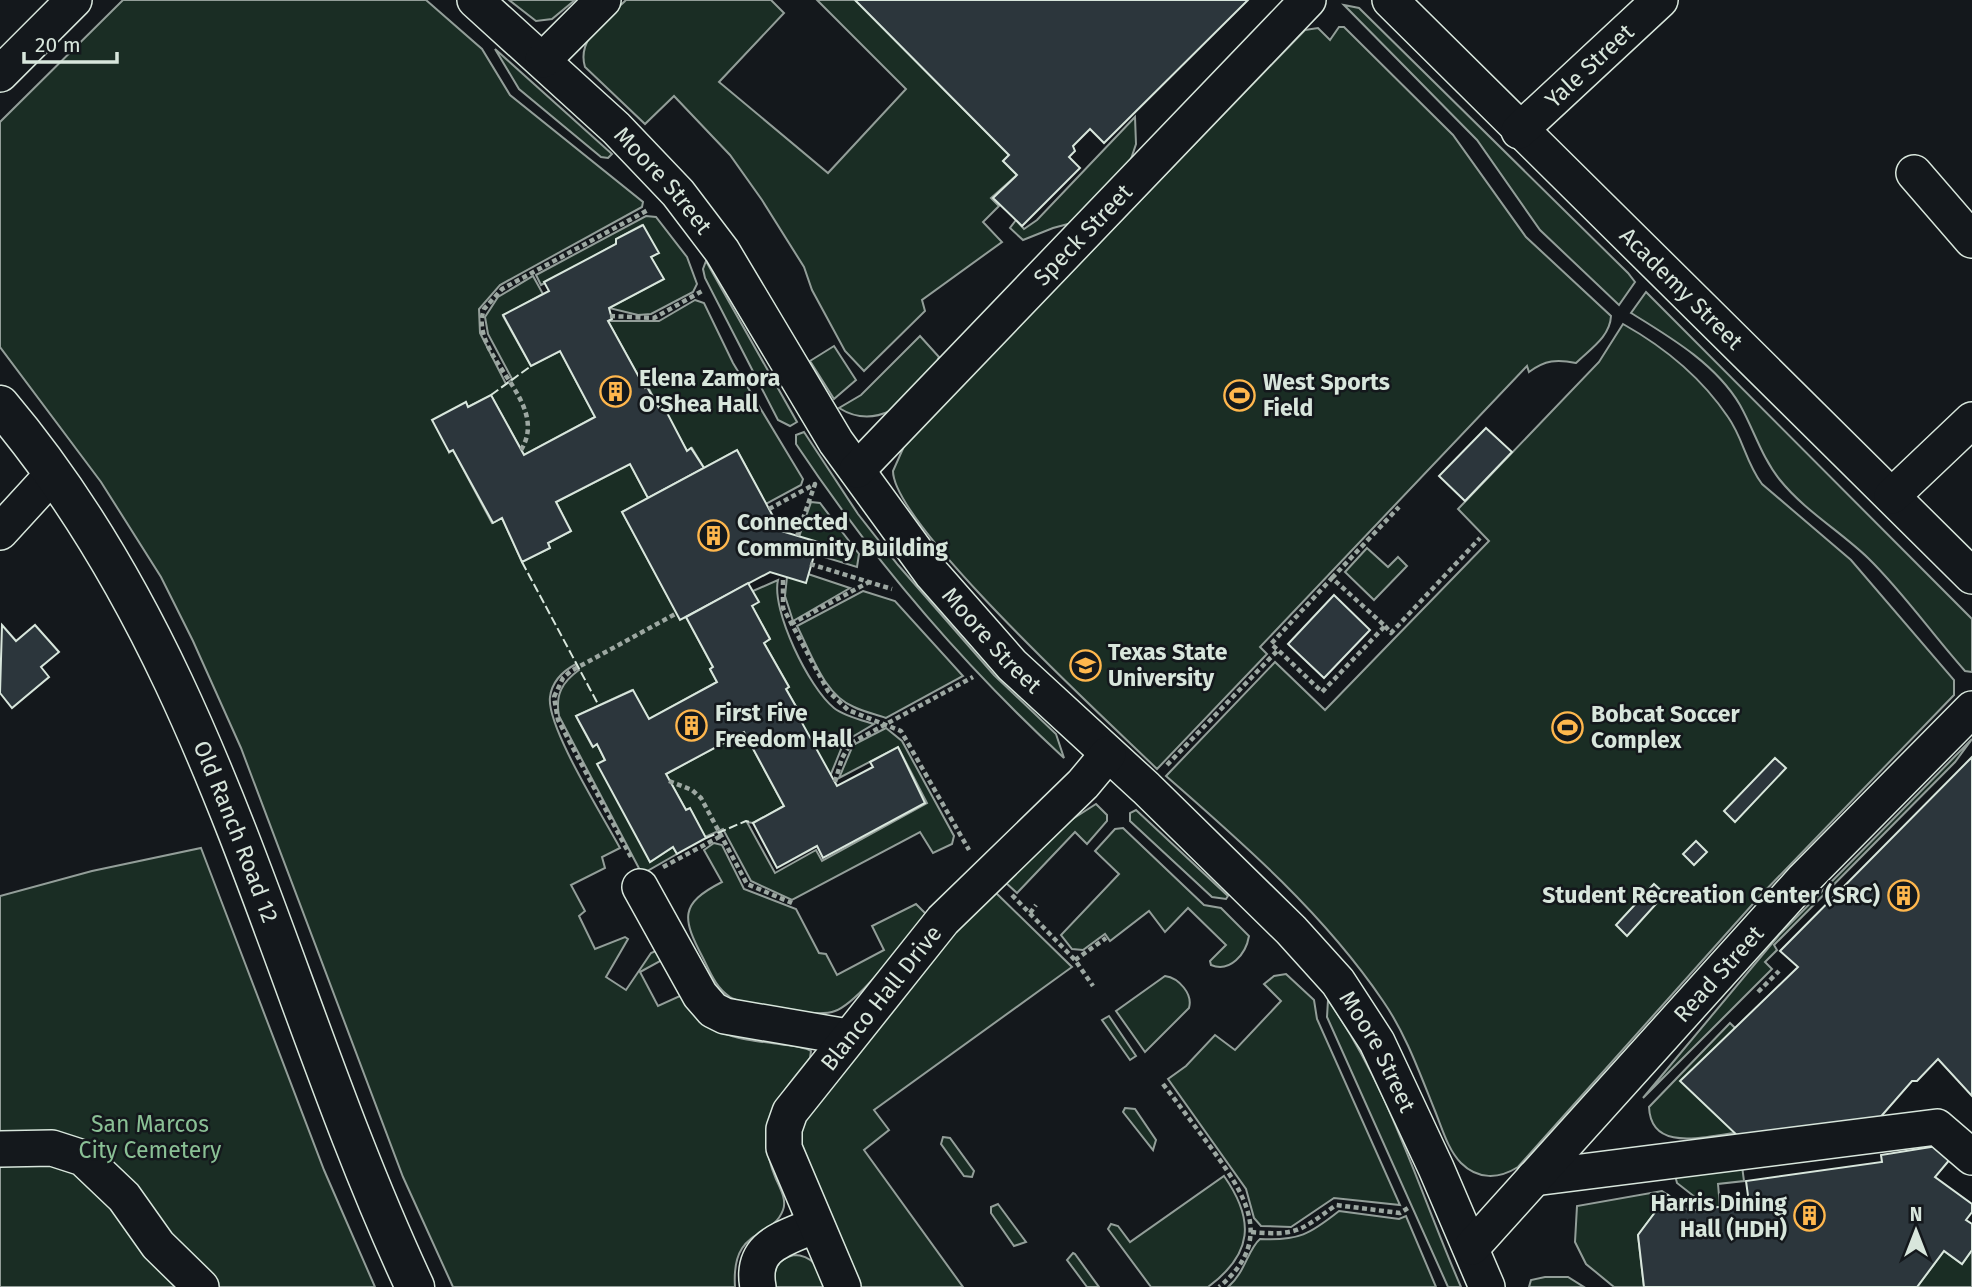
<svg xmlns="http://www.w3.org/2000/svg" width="1972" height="1287" viewBox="0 0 1972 1287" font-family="'Fira Sans',sans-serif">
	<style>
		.green { fill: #1a2d24; stroke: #939e99; stroke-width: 2 }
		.building { fill: #2c363c; stroke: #d8e6dc; stroke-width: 2 }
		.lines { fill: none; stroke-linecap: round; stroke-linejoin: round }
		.minor-casing { stroke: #d8e6dc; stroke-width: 38 }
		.major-casing { stroke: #d8e6dc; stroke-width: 41 }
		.path { stroke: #9da8a2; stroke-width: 4.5; stroke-dasharray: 5 3.5; stroke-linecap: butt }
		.minor { stroke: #14181c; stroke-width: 35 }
		.major { stroke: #14181c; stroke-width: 38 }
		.fence { stroke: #d8e6dc; stroke-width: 2; stroke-dasharray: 9 3.5; stroke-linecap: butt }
		.labels { text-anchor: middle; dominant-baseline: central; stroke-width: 5; stroke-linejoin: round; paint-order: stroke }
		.street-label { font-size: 23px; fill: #d8e6dc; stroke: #14181c }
		.poi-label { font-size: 23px; font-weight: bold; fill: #d8e6dc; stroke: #14181c; text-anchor: start }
		.park-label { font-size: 23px; fill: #8ac095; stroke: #14181c }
	</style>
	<rect width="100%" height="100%" fill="#14181c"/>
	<g class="green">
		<path d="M123,0H426L482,49L510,95L643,202L642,207L500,285L479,309L480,333L506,384L512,379L488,334L485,317L498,297L533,276L543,294L503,316L531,366L560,351L595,417L524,455L491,395L468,407L466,403L450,452L453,450L492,523L502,518L522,562L550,548L548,543L571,531L556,502L630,464L648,498L622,512L680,619L686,617L713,667L710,669L717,682L649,719L632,690L576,716L592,746L597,744L605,760L650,862L673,847L677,854L642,874L559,716C555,695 562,682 579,670L576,664C563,671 552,681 550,697C546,726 604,818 620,848L602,857L605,868L571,885L585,911L579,916L595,949L625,937L628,939L606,977L626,990L651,953L658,950L664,959L640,972L658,1006L682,995C702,1036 738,1039 779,1044C790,1046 802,1046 811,1051L810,1058C777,1098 753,1126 776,1179C780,1188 787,1200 783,1210C772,1240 731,1226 735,1287H453L403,1177L241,748L193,641L161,577L101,482L0,347V122Z"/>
		<polygon points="509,0 575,0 552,19 536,21"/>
		<path d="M626,0H771L784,13L719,82L828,173L906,89L817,0H855L1009,155L1003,161L1017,175L991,198L999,206L983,222L1002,242L922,300L925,311L864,371L845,351L812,290L804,267L762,200L730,155L674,96L645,124L585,67C576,38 608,18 626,0Z"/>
		<polygon points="1344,5 1359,8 1628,273 1635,282 1619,305 1540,230 1477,140"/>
		<path d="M1339,27H1344L1453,135L1526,237L1611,316C1610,337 1590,349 1576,363C1557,359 1545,360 1529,372L1527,366L1260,647L1267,654L1157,769C1110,723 893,525 893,471L905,444L1305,30L1318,28L1330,40Z"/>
		<polygon points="495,49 612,154 608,158 601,157 519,89"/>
		<polygon points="1135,117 1136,144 1124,180 1083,220 1053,228 1023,240 1010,228 1016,220 1024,229 1037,220"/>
		<polygon points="646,216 656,217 687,257 697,284 693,292 651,314 638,315 609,308 663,279 651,257 658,253 642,225 616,239 616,244 541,285 536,275"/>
		<polygon points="706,261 797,422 790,426 778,420 705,278 703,269"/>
		<path d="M1646,292L1972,619V672L1965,671C1932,634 1903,592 1868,558C1840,531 1805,511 1780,480C1762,458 1754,430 1740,405C1716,364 1670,337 1631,313Z"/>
		<polygon points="695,300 704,303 733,363 803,479 801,485 766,504 737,450 704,468 692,448 687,451 662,406 659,408 648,387 645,388 608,321 659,321"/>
		<path d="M1623,324C1664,347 1701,377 1728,417C1743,438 1746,463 1762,484L1851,560L1954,680V695L1760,896L1518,1167C1499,1179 1478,1180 1461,1163C1448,1150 1442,1128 1435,1111C1420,1074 1406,1034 1383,1001C1325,915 1244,844 1166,776L1275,662L1325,710L1489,541L1458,509L1599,362Z"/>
		<path d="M920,336L939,357L934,369L890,411C873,419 855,418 839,408L861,395Z"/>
		<polygon points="834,346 856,380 834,399 810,361"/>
		<path d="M804,432L858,514L898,565L994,675L1056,734L1064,758C961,663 874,561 796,444V435Z"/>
		<polygon points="811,502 820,503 859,554 857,567 814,554 799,537"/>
		<polygon points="1367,548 1388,567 1398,557 1407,566 1374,600 1345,572"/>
		<polygon points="808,574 850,588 793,621 785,596 787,577"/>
		<path d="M778,580C771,610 809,688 834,708C844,716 861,720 874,724L844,742L831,774H828L796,713L798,710L786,689L789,687L764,643L770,639L752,606L753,591Z"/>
		<path d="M863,591L895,601L963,676L886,718C875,714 864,712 854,707C824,695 811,653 797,626Z"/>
		<polygon points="886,728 902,741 954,836 952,844 933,853 920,832 792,900 751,881 723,829 705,837 690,809 686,810 666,774 744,732 784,806 753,823 747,822 775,873 816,850 822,861 927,803 898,747 839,778 853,745"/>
		<polygon points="1972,739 1955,762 1774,945 1777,950 1765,962 1772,969 1643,1098 1779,935"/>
		<polygon points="1096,804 1107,815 1107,821 1087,844 1075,832 1017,893 1005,882 1071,820"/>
		<polygon points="1136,810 1228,896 1226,899 1212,897 1130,821 1130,813"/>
		<path d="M1123,828L1204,905L1221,908L1249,936C1246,954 1230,973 1211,965L1210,961L1226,945L1188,908L1165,932L1149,911L1110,941L1105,934L1083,950L1072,949L1061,935L1119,874L1095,851L1115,829Z"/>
		<path d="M714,843L722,845L744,889L796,909L819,953L826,954L837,975L884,950L872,926L916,904L927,915C907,937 860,1002 835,1011C818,1018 745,1006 730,997C716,988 710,972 703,958C682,918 679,904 722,882L704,850Z"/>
		<polygon points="201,848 324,1170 375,1287 0,1287 0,896 92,871"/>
		<polygon points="993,890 1072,967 874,1110 889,1130 864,1150 963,1287 860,1287 797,1147 803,1120 947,941"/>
		<polygon points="1286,974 1314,1000 1317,1019 1400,1205 1334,1198 1291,1227 1261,1226 1254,1218 1246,1189 1168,1079 1186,1066 1215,1035 1235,1050 1281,1001 1264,984 1274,976"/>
		<path d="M1165,976C1179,978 1193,994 1189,1008L1145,1052L1116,1011Z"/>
		<path d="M1328,1000C1389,1086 1419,1191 1461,1287H1448L1327,1017Z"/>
		<polygon points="1109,1016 1136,1056 1130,1060 1102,1020"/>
		<path d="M1730,1023L1735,1028V1133C1705,1136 1651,1153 1649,1107Z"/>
		<polygon points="1125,1108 1135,1109 1156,1140 1153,1150 1123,1112"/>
		<polygon points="943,1137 950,1138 974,1171 972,1177 964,1176 941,1144"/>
		<polygon points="1742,1166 1744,1181 1718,1184 1720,1207 1709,1208 1677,1183 1675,1175"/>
		<path d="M1224,1176C1255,1220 1253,1254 1208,1287H1151L1108,1229L1111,1224L1118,1226L1130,1242Z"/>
		<polygon points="1662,1191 1668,1195 1638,1235 1644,1287 1614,1287 1586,1264 1575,1242 1577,1206"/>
		<polygon points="998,1204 1026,1242 1014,1246 991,1213 991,1207"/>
		<path d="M1339,1211L1399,1219L1406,1216L1436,1287H1228C1245,1273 1248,1249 1260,1239C1299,1241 1310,1234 1339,1211Z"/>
		<polygon points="1972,1250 1972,1287 1917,1287 1944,1251 1962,1264"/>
		<polygon points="1073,1253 1075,1254 1099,1287 1087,1287 1067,1260"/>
		<path d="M794,1255C814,1255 820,1271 828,1287H774C773,1270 777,1259 794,1255Z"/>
		<polygon points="1545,1277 1568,1277 1584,1287 1529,1287 1531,1280"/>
	</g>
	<g class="building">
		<polygon points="855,0 1248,0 1104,143 1090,129 1073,146 1075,151 1069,157 1080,168 1022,226 993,198 1017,175 1003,161 1009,155"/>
		<polygon points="643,225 659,253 651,257 664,279 609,308 612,319 608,321 645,388 647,387 659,408 663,405 687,451 691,448 704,468 648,498 630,464 556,502 571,531 548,543 550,548 522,562 502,518 493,523 453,450 449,452 432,420 466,402 468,407 491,395 524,455 595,417 560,351 531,366 503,315 549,291 544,282 616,244 616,239"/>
		<polygon points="1486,428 1512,452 1465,501 1439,476"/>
		<polygon points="737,450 781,531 818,542 806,583 770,572 680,620 622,512"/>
		<polygon points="748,583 759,602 752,606 770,639 764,643 789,687 786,689 798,710 796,712 837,786 873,767 870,762 898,747 925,803 823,858 817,846 777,868 753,823 784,806 744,732 666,774 686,810 690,808 706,838 677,854 673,847 650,862 597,764 605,760 597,744 593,747 576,716 633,690 649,719 717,682 710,669 713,667 686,617"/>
		<polygon points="1334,595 1370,630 1324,678 1288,644"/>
		<polygon points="2,625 16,641 35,625 59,652 41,667 49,677 12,708 0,693"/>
		<polygon points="1972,757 1972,1096 1938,1059 1917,1081 1912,1081 1877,1121 1742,1140 1680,1081 1798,967 1780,951"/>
		<polygon points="1775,758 1786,768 1735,822 1724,811"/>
		<polygon points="1696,841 1707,852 1694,865 1683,854"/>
		<polygon points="1654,884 1665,894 1627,936 1616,925"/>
		<polygon points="1937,1146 1951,1158 1935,1177 1972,1204 1972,1212 1966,1220 1972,1224 1972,1250 1962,1264 1944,1251 1917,1287 1644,1287 1638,1235 1668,1195 1689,1211 1749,1203 1746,1181 1882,1162 1881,1155"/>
	</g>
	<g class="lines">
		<defs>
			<g id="minor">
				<path id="s1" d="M475,0L616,128L678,193L722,251L836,442L932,574L984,633L1012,665L1146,788L1291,930L1338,982L1377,1042L1436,1168L1487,1287"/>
				<path id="s2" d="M1390,0L1972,576"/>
				<polyline points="543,60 603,0"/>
				<polyline points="0,74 74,0"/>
				<path id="s3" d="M1519,131L1660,0"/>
				<polyline points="1914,173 1972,240"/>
				<path id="s4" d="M857,470L1308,0"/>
				<polyline points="1892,496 1972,420"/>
				<polyline points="0,532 53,474"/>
				<polyline points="640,887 700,995 713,1010 725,1016 848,1037"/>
				<polyline points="0,1149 52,1148 83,1158 124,1197 158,1245 201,1287"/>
				<polyline points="1534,1178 1937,1127 1972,1157"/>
				<path id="s5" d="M1472,1247L1804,879L1972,709"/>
				<path d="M758,1287C750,1245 784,1239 815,1225"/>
				<path id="s6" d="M843,1287L784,1148V1129L790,1112L943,920L1083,784L1108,754"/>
			</g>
			<g id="major">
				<path id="s7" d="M0,405C217,661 276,990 415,1287"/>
			</g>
		</defs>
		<use href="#minor" class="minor-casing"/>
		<use href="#major" class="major-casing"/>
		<g class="path">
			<polyline points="610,316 654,318 704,290"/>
			<path d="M521,450C552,400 467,356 484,309L502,289L648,210"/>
			<polyline points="769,509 815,484 797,536"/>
			<polyline points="810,564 892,589"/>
			<polyline points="1332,578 1399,507"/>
			<polyline points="783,580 783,608 828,691 848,710 901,731 969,850"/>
			<polyline points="791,624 869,582"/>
			<polyline points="1385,626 1391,633 1480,538"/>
			<polyline points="1167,765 1278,650 1271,644 1332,578 1385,626 1322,692 1278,650"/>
			<polyline points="669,781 692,790 701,798 747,884 792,903"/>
			<polyline points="835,782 842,758 851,743 973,677"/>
			<polyline points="631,857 558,720 554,697 563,678 571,671 677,613"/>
			<polyline points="663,867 721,836"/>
			<polyline points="1012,895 1075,960 1093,986"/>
			<polyline points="1030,913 1036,905"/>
			<polyline points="1075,960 1106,938"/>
			<polyline points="1758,992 1779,971"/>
			<path d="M1163,1084C1179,1105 1194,1125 1209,1145C1244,1193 1277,1239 1219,1287"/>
			<path d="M1251,1232C1297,1236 1300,1231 1336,1205L1400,1213L1408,1208"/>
		</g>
		<use href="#minor" class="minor"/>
		<use href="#major" class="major"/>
		<g class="fence">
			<polyline points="491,395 531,366"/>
			<polyline points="522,562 598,704"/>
			<polyline points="706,838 746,821 753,823"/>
		</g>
	</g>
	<defs>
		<symbol id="building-ring" viewBox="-11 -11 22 22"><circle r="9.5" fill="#14181c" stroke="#ffb74d" stroke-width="1.5"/><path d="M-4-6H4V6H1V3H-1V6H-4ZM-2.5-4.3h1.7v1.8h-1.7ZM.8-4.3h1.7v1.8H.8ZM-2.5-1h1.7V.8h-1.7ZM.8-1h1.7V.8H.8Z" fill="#ffb74d"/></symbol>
		<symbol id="stadium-ring" viewBox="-11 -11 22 22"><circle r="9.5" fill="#14181c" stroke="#ffb74d" stroke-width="1.5"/><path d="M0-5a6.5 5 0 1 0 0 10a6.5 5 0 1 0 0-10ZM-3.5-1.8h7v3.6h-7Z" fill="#ffb74d"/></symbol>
		<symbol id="university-ring" viewBox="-11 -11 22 22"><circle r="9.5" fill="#14181c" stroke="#ffb74d" stroke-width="1.5"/><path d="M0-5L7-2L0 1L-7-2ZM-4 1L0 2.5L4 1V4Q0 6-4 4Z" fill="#ffb74d"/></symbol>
	</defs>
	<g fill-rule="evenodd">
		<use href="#building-ring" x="598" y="374" width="35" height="35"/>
		<use href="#stadium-ring" x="1222" y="378" width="35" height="35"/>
		<use href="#building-ring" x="696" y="518" width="35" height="35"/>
		<use href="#university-ring" x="1068" y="648" width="35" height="35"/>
		<use href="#building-ring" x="674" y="708" width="35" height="35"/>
		<use href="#stadium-ring" x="1550" y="710" width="35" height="35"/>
		<use href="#building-ring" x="1886" y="878" width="35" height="35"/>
		<use href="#building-ring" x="1792" y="1198" width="35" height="35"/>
	</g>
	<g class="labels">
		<g class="street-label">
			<text stroke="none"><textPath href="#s3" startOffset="96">Yale Street</textPath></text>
			<text stroke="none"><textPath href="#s1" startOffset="261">Moore Street</textPath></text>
			<text stroke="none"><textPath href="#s4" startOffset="326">Speck Street</textPath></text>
			<text stroke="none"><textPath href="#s2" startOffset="410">Academy Street</textPath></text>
			<text stroke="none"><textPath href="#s1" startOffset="828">Moore Street</textPath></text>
			<text stroke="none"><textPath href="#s7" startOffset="490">Old Ranch Road 12</textPath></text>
			<text stroke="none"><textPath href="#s5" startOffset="368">Read Street</textPath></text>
			<text stroke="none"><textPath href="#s6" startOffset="334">Blanco Hall Drive</textPath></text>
			<text stroke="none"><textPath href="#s1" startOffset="1395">Moore Street</textPath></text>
		</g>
		<g class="poi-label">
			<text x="639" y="378">Elena Zamora<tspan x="639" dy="26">O'Shea Hall</tspan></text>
			<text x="1263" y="382">West Sports<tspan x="1263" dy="26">Field</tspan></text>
			<text x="737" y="522">Connected<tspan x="737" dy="26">Community Building</tspan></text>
			<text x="1108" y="652">Texas State<tspan x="1108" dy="26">University</tspan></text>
			<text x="715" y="713">First Five<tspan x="715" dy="26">Freedom Hall</tspan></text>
			<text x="1591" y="714">Bobcat Soccer<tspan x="1591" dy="26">Complex</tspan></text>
			<text x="1880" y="895" text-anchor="end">Student Recreation Center (SRC)</text>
			<text x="1787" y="1203" text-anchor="end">Harris Dining<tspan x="1787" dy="26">Hall (HDH)</tspan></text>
		</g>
		<g class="park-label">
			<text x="150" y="1124">San Marcos<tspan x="150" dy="26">City Cemetery</tspan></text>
		</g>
	</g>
	<g transform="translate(1916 1231)" stroke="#14181c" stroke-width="5" paint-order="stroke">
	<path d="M0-5L12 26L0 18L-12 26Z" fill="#d8e6dc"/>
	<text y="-10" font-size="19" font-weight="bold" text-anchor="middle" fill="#d8e6dc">N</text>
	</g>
	<path d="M24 52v10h93v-10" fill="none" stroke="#d8e6dc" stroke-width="3.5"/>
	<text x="35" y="52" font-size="21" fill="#d8e6dc" stroke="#14181c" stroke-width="5" paint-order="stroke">20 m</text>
</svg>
